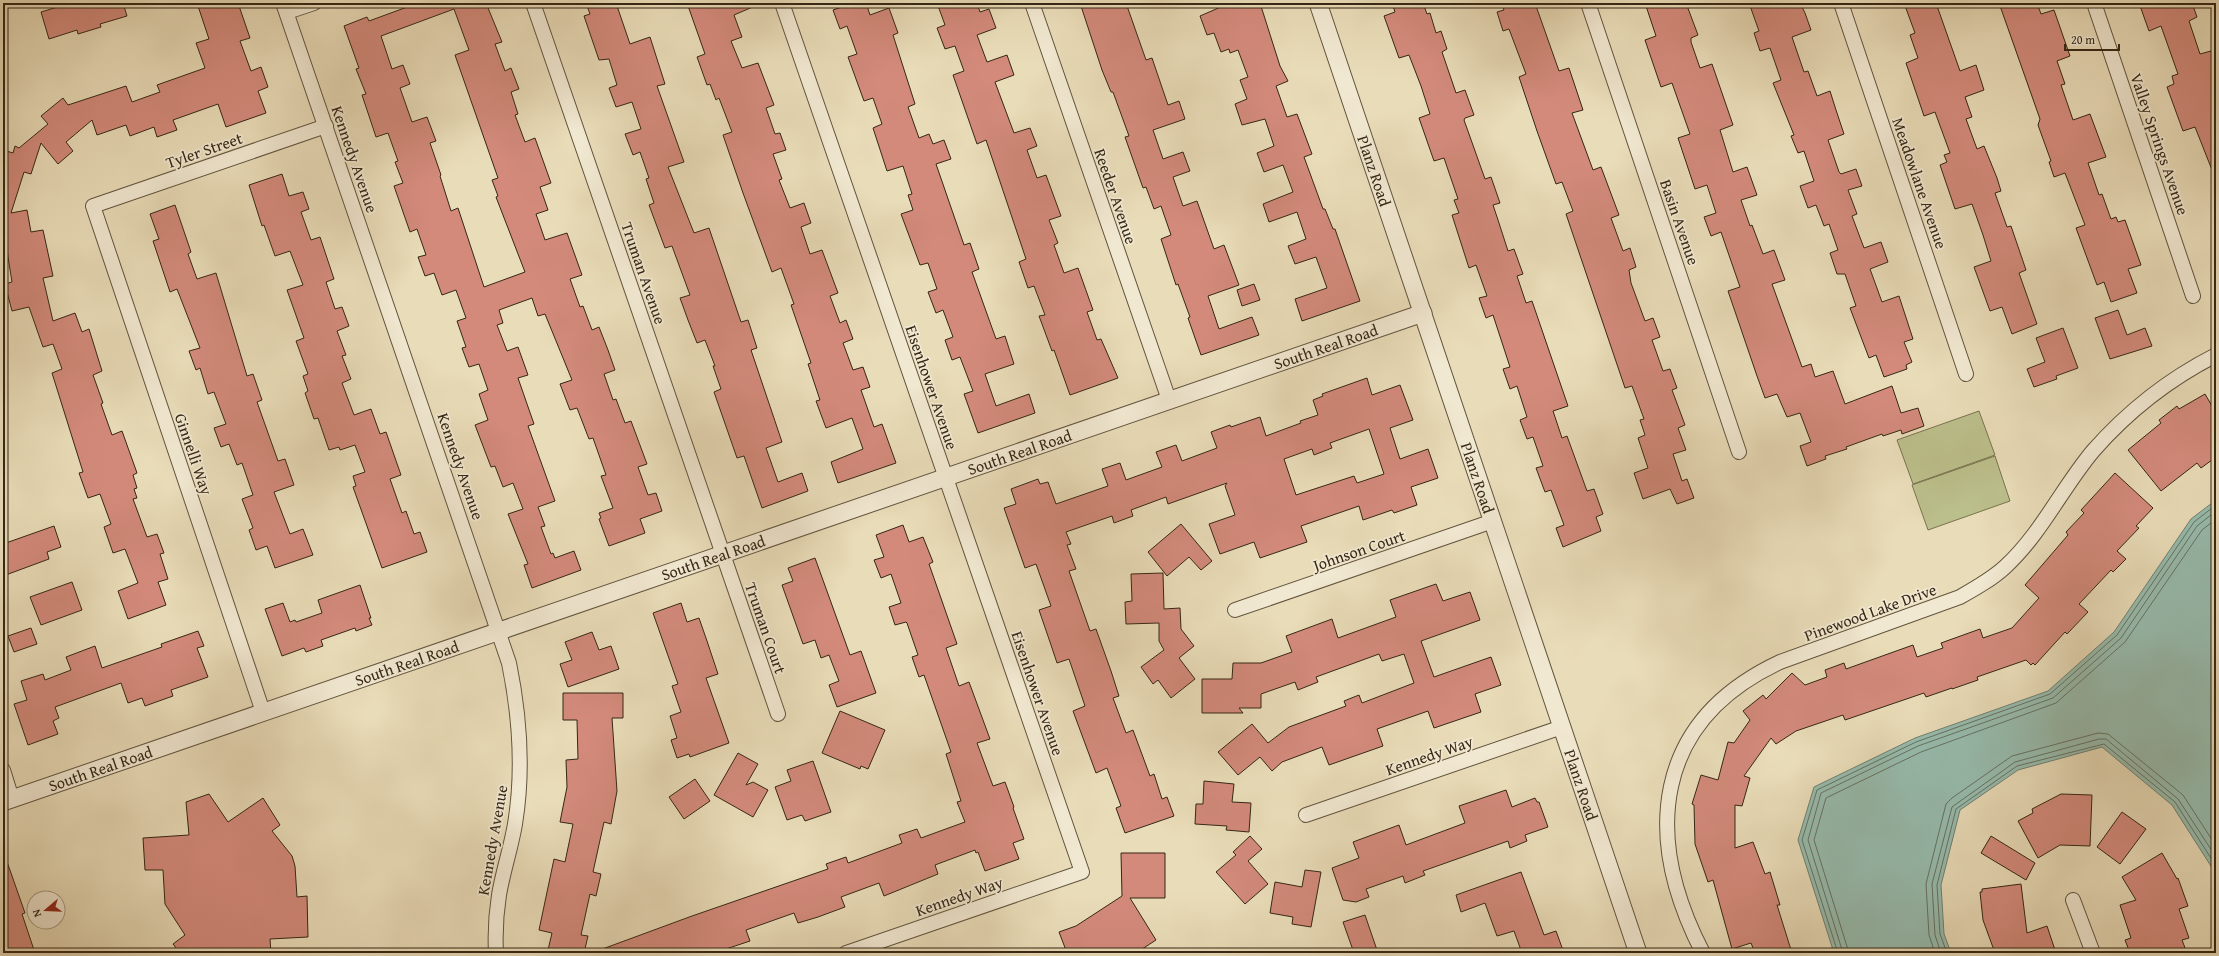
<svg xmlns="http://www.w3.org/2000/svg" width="2219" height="956" viewBox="0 0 2219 956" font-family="'Gentium Book Plus',serif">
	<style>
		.green { fill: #bbbf8b; stroke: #787350 }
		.water { fill: #97bcae; stroke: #708071 }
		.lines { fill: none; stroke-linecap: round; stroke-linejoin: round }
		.shore { stroke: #667262; stroke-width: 1 }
		.building { fill: #d38a7b; stroke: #352715; fill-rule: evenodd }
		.minor-casing { stroke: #62543e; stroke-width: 16 }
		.tertiary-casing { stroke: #62543e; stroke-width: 19 }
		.minor { stroke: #f1e8d1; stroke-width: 14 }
		.tertiary { stroke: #f1e8d1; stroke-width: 17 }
		.labels { text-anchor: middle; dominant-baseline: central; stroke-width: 3.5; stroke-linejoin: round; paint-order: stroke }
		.street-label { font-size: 16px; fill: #352715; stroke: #f1e8d1 }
	</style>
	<rect width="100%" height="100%" fill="#e9dcb8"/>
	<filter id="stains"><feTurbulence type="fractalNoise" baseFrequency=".005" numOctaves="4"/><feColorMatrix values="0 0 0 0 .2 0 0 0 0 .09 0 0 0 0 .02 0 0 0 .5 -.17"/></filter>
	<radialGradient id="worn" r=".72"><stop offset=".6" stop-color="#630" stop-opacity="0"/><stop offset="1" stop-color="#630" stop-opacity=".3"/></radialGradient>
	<g class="green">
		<polygon points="1979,411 1995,455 1913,484 1897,440"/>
		<polygon points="1995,456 2010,501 1928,530 1912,485"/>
	</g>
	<polygon class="water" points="2216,500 2216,874 2172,805 2102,747 2018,770 1960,810 1941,885 1944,934 1951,953 1834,953 1798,840 1814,787 1915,738 2048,691 2114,632 2191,519"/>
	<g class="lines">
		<g class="shore">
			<polyline points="1838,953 1802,840 1817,790 1916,742 2050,694 2117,635 2194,522 2216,505"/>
			<polyline points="1843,953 1808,840 1821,793 1918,746 2053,698 2121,638 2197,526 2216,511"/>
			<polyline points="1849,953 1814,840 1826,798 1921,752 2056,703 2125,642 2202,530 2216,519"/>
			<polyline points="1935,953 1929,935 1926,884 1946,804 1952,798 2012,756 2098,733 2108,734 2183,795 2216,846"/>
			<polyline points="1941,953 1935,935 1932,884 1952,807 2015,762 2099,739 2106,739 2178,799 2216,857"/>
			<polyline points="1947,953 1940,934 1937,885 1956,809 2017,766 2104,744 2175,802 2216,866"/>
		</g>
	</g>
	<g class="building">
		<polygon points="71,3 72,6 83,3 123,3 127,16 100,24 101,27 78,34 77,30 49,39 41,12"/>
		<polygon points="197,3 238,3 250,38 240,41 251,71 261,67 268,87 258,91 266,113 226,127 218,104 173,120 177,130 157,137 154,127 130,136 126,125 97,135 92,120 66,142 73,151 58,164 41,143 31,174 24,172 11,213 27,210 31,232 43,230 53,276 43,278 53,321 75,313 82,332 89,329 102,371 93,375 103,403 101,404 112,435 122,431 137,473 133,475 137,488 134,489 137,498 133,499 147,537 157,534 164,553 160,554 168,579 158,582 166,605 128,619 118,591 138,583 125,549 113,553 104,527 111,524 100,494 88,498 79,473 83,472 52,373 62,369 53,344 43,347 29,307 12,311 5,284 12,282 6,244 3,244 3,150 13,153 15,146 19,148 48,124 41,116 63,98 68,105 126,86 132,102 160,92 157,85 205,68 196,43 209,39"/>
		<path d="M418,3H486L502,42L495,44L505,71L511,68L519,89L511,92L518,114L515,115L525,142L535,138L551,183L540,187L548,210L536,214L545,240L567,233L582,275L570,279L580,307L583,306L592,330L599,327L608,350L615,370L604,374L613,400L616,399L625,423L631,421L647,464L638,467L648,495L656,493L662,511L640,519L645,533L609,546L599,519L601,518L599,513L613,508L601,476L606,475L593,438L589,439L577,408L570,410L560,384L572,380L545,314L538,316L532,298L499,310L503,323L497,325L507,351L518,347L528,375L518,378L534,424L528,426L555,501L538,507L545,526L541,527L551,554L553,553L555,558L574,551L581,570L532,588L524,565L528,564L508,514L523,509L513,483L503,487L495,466L491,467L475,425L488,420L479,394L488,390L479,364L469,367L462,348L466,347L457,321L466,318L456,290L442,295L434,273L425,276L418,257L426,255L417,229L410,232L394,186L403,183L395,162L398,161L388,133L376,137L362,95L366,94L356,69L359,68L344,26L367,17L369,21ZM454,9L469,50L455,55L498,178L492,180L498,196L496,197L525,272L484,287L458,208L451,211L440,176L441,175L430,143L436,141L427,117L412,122L400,88L410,84L403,65L392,69L381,36Z"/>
		<polygon points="586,3 616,3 630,44 650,37 665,84 657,86 684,162 668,167 694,233 709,228 741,322 748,320 757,348 751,350 782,442 766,448 778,482 802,473 808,491 762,508 744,456 737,458 714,392 721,389 713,366 715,366 705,340 697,343 688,320 680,298 690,295 672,246 665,248 649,205 654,203 646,179 649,178 640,152 633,155 625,134 641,129 632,102 616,107 609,88 617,85 609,59 599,60 584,16 590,14"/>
		<polygon points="687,3 762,3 734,15 742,37 731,41 742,68 758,63 774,105 766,108 775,134 780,133 786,150 773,154 782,179 779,180 790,208 804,203 811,223 801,227 810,254 822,250 838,293 830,296 840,323 846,320 853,339 843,343 853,370 863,367 870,387 861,390 874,427 882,424 896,463 838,483 831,462 863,449 852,418 826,428 816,401 820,400 808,364 811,363 791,305 794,304 781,268 772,272 743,193 723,135 732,132 719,98 716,100 710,84 707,85 697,57 705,54"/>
		<polygon points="853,3 866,3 870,15 889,8 898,33 893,35 915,104 908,107 919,138 929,134 933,144 944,140 951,159 936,164 964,245 970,243 979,269 972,272 996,339 1005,336 1014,364 985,374 996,406 1029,394 1035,413 978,433 964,394 973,391 960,357 952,360 945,340 953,337 943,310 936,313 928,292 937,289 928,263 920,265 901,214 913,210 908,195 912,194 903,166 887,171 873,128 882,124 873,98 864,101 848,57 857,54 847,26 840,29 833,10"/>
		<polygon points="937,3 977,3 980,12 989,9 996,28 977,35 987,62 1007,55 1014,75 995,82 1005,109 1014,133 1030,128 1037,146 1027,150 1037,178 1046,175 1061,216 1049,220 1058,243 1054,245 1064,273 1078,268 1093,310 1087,312 1097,340 1101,339 1118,378 1070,395 1054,350 1052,351 1039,316 1045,315 1034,286 1028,288 1019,262 1026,259 986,140 977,144 953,75 964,71 955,46 945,49 937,28 945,25"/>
		<polygon points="1080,3 1126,3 1146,60 1152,58 1168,105 1179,101 1185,119 1153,130 1163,159 1183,152 1190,171 1173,177 1183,206 1197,201 1214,249 1224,245 1239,285 1208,296 1219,329 1252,317 1259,335 1201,355 1188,318 1190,317 1178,284 1176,285 1161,239 1171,235 1161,206 1154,209 1146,187 1143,188 1125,137 1129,136 1113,92 1111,92 1102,70"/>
		<polygon points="1230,3 1260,3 1280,66 1288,81 1276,86 1287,117 1297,114 1312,154 1304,157 1323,209 1325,209 1333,229 1335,229 1360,301 1302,321 1295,299 1327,288 1316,257 1295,264 1288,246 1306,239 1297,212 1269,222 1263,204 1293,192 1283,165 1264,172 1257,153 1274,146 1265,119 1242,125 1235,104 1247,99 1240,80 1248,77 1238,50 1230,53 1229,49 1221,52 1214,33 1207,35 1200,16"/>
		<polygon points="1392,3 1423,3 1427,14 1430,13 1436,33 1441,31 1447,49 1442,52 1456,93 1465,90 1474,115 1465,118 1464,120 1485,179 1491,177 1500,203 1493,205 1498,220 1508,251 1514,249 1523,274 1517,276 1526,303 1532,301 1568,406 1553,411 1562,438 1567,436 1587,491 1594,489 1603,514 1596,517 1601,531 1563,547 1556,528 1564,525 1551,490 1545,492 1536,468 1543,466 1533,437 1527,439 1520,420 1527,417 1517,386 1510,389 1503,369 1510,367 1493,315 1486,318 1479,298 1487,296 1476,265 1469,268 1452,215 1459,213 1454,200 1458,199 1444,158 1434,161 1419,118 1430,114 1421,86 1409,55 1399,58 1384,16 1395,12"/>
		<polygon points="1513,3 1535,3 1559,71 1569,68 1583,110 1572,113 1593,170 1601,167 1619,215 1611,218 1623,251 1630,248 1636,267 1629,270 1631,283 1645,321 1653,318 1660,337 1652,340 1663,371 1670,369 1677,388 1672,390 1685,425 1678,428 1686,450 1673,454 1682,481 1687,479 1694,498 1677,504 1670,489 1643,499 1634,473 1648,468 1638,438 1645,435 1640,420 1644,419 1632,386 1625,388 1566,214 1573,211 1562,182 1556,184 1537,131 1519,77 1526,74 1509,29 1503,31 1497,12 1504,10 1503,7"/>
		<polygon points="1645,3 1686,3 1698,35 1691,38 1691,42 1700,68 1712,64 1733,125 1720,130 1733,172 1747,167 1757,195 1741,200 1750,226 1752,225 1763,254 1774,250 1785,280 1772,284 1802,367 1811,364 1815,377 1833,371 1845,404 1892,386 1901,413 1918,408 1924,426 1902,434 1901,430 1883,436 1882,434 1846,447 1847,449 1825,456 1826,459 1807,466 1800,446 1811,442 1800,413 1787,417 1777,394 1765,398 1757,376 1728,291 1740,287 1721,232 1711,236 1704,217 1716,213 1707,185 1695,189 1678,138 1690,134 1672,83 1661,87 1645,40 1656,36"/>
		<polygon points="1749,3 1800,3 1805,13 1811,30 1792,37 1804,72 1808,71 1817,96 1830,91 1836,110 1844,134 1828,140 1839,172 1841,174 1856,169 1862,186 1848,190 1857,214 1852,216 1864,248 1881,242 1888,262 1870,269 1882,302 1899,296 1913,339 1904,342 1912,362 1906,365 1907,369 1884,377 1876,355 1869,358 1850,308 1856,306 1845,274 1837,274 1830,253 1838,250 1829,224 1824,226 1816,205 1808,208 1800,186 1814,181 1804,151 1798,153 1791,136 1794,135 1773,83 1781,80 1770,48 1760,51 1754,33 1759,31"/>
		<polygon points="1904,3 1936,3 1960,71 1976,65 1984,90 1965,97 1972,117 1966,119 1977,149 1984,146 1997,178 2001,191 1995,193 2007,227 2011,226 2026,270 2019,273 2037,324 2012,334 2002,307 1990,311 1974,267 1991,261 1983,235 1972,204 1955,209 1940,165 1947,162 1944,155 1950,153 1935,112 1924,116 1906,63 1918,58 1910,35 1915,33"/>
		<polygon points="1999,3 2037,3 2041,14 2054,10 2070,56 2057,61 2065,84 2061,85 2073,120 2090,114 2106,157 2088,163 2099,195 2102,194 2111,219 2116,217 2118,222 2125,220 2141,265 2128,269 2137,293 2111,302 2104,282 2097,285 2076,228 2085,225 2065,173 2054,177 2049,162 2051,161 2038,125 2040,119"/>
		<polygon points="2139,3 2192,3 2197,17 2189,21 2200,54 2211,51 2216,65 2216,175 2214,175 2195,127 2183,131 2167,87 2174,84 2172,76 2178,74 2161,26 2149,31"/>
		<polygon points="282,174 289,196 303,192 309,209 301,212 311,240 320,237 334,279 326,282 335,309 342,307 349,326 337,331 346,355 342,356 351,379 342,383 354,415 371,409 380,434 386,432 401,475 390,479 402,513 406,511 414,534 420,532 427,552 382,568 353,487 356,486 353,476 365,472 355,445 340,450 339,447 329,450 318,418 314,419 305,393 308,391 303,376 308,374 296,341 304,338 287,290 303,285 290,251 275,256 264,225 262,226 249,185"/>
		<polygon points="175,205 191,252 188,254 197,279 216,273 247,376 253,374 262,400 257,402 278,461 285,459 294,485 274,492 290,534 303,529 313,555 275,568 267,546 256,550 249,530 253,528 242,499 253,495 242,463 237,465 229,444 221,447 214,428 226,424 214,392 208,394 200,368 196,370 189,351 200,348 177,289 170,292 153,241 159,239 150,214"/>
		<polygon points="1254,284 1260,300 1242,306 1237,290"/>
		<polygon points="2118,310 2127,335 2145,328 2152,346 2110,359 2095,318"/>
		<polygon points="2063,328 2078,368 2056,376 2057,379 2034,387 2027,369 2045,362 2036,338"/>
		<path d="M1367,378L1372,395L1400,385L1413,420L1390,428L1400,459L1428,449L1438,478L1411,487L1417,505L1394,513L1392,510L1363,520L1359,506L1301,526L1307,542L1260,558L1254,542L1220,554L1209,524L1235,515L1225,486L1227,483L1168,504L1166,497L1131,510L1133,516L1114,523L1112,516L1066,532L1071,544L1067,545L1076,569L1069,571L1090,631L1096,629L1111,671L1119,696L1113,698L1126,733L1133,730L1150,776L1154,774L1162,799L1167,797L1174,816L1125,833L1116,808L1121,806L1107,768L1096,773L1073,711L1085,706L1069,659L1057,663L1051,645L1039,610L1051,606L1036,564L1025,568L1004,508L1016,504L1011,489L1038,479L1040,484L1048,482L1056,504L1108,486L1102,469L1120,463L1126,480L1162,467L1156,452L1176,445L1182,461L1217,448L1211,432L1230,425L1231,427L1260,417L1266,436L1301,423L1300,421L1318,415L1313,400L1323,396L1322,394ZM1369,429L1384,474L1357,483L1354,476L1296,495L1284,459L1312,449L1314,455L1332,448L1330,443Z"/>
		<polygon points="2205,394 2216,413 2216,457 2201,468 2197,463 2161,491 2128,450 2161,423 2159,420 2177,406 2179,409"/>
		<polygon points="2115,473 2153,508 2136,526 2139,528 2117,551 2126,559 2113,572 2111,570 2079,604 2088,612 2067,634 2065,632 2035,665 2033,663 2031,665 2026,660 1977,677 1978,680 1952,689 1952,688 1926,697 1924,693 1845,720 1843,715 1796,731 1776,744 1771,738 1744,776 1750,778 1742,806 1735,805 1735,848 1753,842 1765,874 1770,872 1780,905 1777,905 1792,953 1755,953 1751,943 1732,949 1713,880 1708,882 1695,844 1694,805 1692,804 1701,775 1718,780 1728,742 1734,743 1750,720 1743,711 1763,695 1766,699 1792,673 1805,685 1827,677 1825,670 1844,663 1846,669 1913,645 1917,657 1943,648 1941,643 1980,629 1983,638 2012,628 2039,598 2025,585 2068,535 2066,532 2084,513 2081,510"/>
		<polygon points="1181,524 1212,561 1201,570 1189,557 1167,576 1148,552"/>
		<polygon points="903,525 909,542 923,537 933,562 929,564 957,644 946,648 959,686 969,682 990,739 977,743 993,786 1005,782 1014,807 1013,808 1024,839 1013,843 1019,859 985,871 978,852 976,853 975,850 935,865 938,874 884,896 879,883 841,897 845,907 818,917 798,923 794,913 746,930 750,941 714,953 598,953 597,951 692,916 828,869 826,864 846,857 848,863 902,843 899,835 917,829 921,838 965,822 957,802 961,801 946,754 951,752 924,675 919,677 912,657 918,655 907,623 906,622 895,625 889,607 901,603 891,574 881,578 874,560 884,557 876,535"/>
		<polygon points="54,526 61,547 47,552 49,559 3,576 3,544"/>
		<polygon points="815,558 850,655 861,651 876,693 837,707 829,685 839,681 829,655 821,658 815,640 803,644 782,585 793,581 788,568"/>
		<polygon points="1163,573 1164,609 1180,608 1181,629 1194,646 1179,658 1195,679 1171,698 1158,680 1153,684 1141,667 1164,650 1159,641 1159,623 1126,624 1125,602 1132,601 1131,574"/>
		<polygon points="72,582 82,610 41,625 30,597"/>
		<polygon points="1436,584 1443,601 1470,592 1480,620 1421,641 1434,677 1491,657 1501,685 1475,694 1481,712 1434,728 1428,711 1377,729 1383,746 1329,765 1322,747 1282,762 1272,771 1260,757 1238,775 1218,752 1252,724 1268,743 1289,727 1346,706 1344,701 1359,695 1362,703 1414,683 1404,654 1382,661 1379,654 1316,677 1318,682 1298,690 1295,682 1261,694 1261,708 1239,708 1243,713 1202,713 1202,679 1232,679 1233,663 1261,663 1292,652 1286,636 1332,619 1338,638 1396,617 1390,600"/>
		<polygon points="360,585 371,618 369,618 372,625 356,631 355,628 321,640 323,646 306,652 304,648 282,656 265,609 283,603 290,622 295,620 296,622 322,613 318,600"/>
		<polygon points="681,603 687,622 699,618 707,641 718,674 706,678 729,743 690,757 689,754 677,758 671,740 677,738 670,716 681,712 672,686 678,684 653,613"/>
		<polygon points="31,628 37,644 14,652 8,636"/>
		<polygon points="198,631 204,646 197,648 208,677 171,690 173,696 145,706 142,698 128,703 121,683 55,707 59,718 53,721 58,734 28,745 14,704 27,700 21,681 43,674 45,680 71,670 66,657 95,646 102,668 162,647 161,644"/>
		<polygon points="592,632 599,650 611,646 619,669 568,687 560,664 572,660 565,642"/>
		<polygon points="563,693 623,693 623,718 612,718 617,791 611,824 604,822 593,872 601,874 596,896 590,894 581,935 588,936 584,953 562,953 548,950 552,933 539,930 554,859 565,862 573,824 560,822 567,787 566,760 578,759 577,720 563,720"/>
		<polygon points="840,711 885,730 868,769 861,766 860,769 822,753"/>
		<polygon points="738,753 758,764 746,785 753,782 768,790 753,817 714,795"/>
		<polygon points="813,761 831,812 805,821 802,815 787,820 775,787 791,781 787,770"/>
		<polygon points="695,779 710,801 684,819 669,797"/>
		<polygon points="1204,781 1234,784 1232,802 1251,803 1249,832 1226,830 1227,826 1195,824 1196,804 1203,804"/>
		<polygon points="1506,790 1512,807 1535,798 1537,802 1539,802 1548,827 1525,835 1527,841 1510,848 1508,841 1423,871 1425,875 1405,883 1403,876 1366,889 1369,897 1356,902 1343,900 1332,868 1359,858 1353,842 1399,825 1406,845 1465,823 1459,806"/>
		<polygon points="209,794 228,822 263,798 280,825 272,831 292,856 295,866 297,897 307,896 308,937 270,939 271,953 180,953 173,944 185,935 165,904 163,870 145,870 143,838 189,835 186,802"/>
		<polygon points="2061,794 2092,795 2090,846 2060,845 2038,858 2018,821 2033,813 2032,809"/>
		<polygon points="2122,812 2146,829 2120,864 2097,847"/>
		<polygon points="1250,836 1262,849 1248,861 1268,884 1245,904 1216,872 1236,855 1233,852"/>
		<polygon points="1991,836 2035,863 2026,880 1981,853"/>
		<polygon points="1121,853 1165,853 1165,898 1130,898 1156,940 1136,953 1067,953 1059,932 1076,926 1122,896"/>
		<polygon points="2162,853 2177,879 2178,878 2188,906 2179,909 2189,938 2182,940 2187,953 2130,953 2125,940 2131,938 2120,905 2136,900 2122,877"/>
		<polygon points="3,856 5,856 25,913 22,914 35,953 7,953 3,941"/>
		<polygon points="1305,870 1321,872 1311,927 1292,924 1293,917 1270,913 1275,882 1302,887"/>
		<polygon points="1521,872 1544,935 1556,931 1564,953 1522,953 1514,931 1497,936 1485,903 1461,912 1456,895"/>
		<polygon points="2021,884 2027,933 2047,926 2056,953 1995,953 1983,920 1980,892 1982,892 1982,889"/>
		<polygon points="1365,915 1378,953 1354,953 1343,922"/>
	</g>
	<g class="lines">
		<defs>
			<g id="minor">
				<path d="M283,3L509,663C520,717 524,769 515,824C511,848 503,871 499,895C496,914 495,934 496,953"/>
				<polyline points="533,3 778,714"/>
				<polyline points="782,3 1082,872 846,953"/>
				<polyline points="1032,3 1169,400"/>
				<polyline points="1588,3 1739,452"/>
				<polyline points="1841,3 1966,374"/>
				<polyline points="2094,3 2193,296"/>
				<polyline points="287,12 314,3"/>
				<polyline points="1235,610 1493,521"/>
				<polyline points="263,712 93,206 326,126"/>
				<polyline points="3,770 12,799"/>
				<polyline points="1306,815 1562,727"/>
				<polyline points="2073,900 2093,953"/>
				<path d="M1703,953C1643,837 1652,722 1780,662L1960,597C1976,588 1992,579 2005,567C2041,534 2062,488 2093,451C2128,411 2169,379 2216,355"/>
			</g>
			<g id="tertiary">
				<path id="s1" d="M1318,3L1638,953"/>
				<path id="s2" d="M3,802L1423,313"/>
			</g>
		</defs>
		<use href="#minor" class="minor-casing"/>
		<use href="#tertiary" class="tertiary-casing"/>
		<use href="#minor" class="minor"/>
		<use href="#tertiary" class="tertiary"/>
	</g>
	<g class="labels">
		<g class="street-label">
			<text transform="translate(2160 144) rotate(71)">Valley Springs Avenue</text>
			<text transform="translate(204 150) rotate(-19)">Tyler Street</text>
			<text transform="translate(355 159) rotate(71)">Kennedy Avenue</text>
			<text stroke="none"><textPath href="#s1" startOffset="177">Planz Road</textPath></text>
			<text transform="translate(1920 183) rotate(71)">Meadowlane Avenue</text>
			<text transform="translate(1116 196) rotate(71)">Reeder Avenue</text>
			<text transform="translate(1680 222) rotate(71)">Basin Avenue</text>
			<text transform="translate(644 273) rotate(71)">Truman Avenue</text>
			<text stroke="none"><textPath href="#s2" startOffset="1399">South Real Road</textPath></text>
			<text transform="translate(932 387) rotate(71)">Eisenhower Avenue</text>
			<text stroke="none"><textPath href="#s2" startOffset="1075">South Real Road</textPath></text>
			<text transform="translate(194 454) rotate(71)">Ginnelli Way</text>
			<text transform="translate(461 466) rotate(71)">Kennedy Avenue</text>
			<text stroke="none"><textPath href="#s1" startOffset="501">Planz Road</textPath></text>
			<text transform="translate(1359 550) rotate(-19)">Johnson Court</text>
			<text stroke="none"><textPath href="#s2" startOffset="751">South Real Road</textPath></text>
			<text transform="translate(1870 612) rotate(-20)">Pinewood Lake Drive</text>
			<text transform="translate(766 628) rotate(71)">Truman Court</text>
			<text stroke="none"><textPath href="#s2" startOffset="427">South Real Road</textPath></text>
			<text transform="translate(1038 693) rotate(71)">Eisenhower Avenue</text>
			<text transform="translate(1429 755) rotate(-19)">Kennedy Way</text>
			<text stroke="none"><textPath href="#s2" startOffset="103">South Real Road</textPath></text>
			<text stroke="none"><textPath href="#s1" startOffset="825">Planz Road</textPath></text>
			<text transform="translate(492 840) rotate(-80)">Kennedy Avenue</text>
			<text transform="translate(959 896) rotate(-19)">Kennedy Way</text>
		</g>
	</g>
	<rect width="2219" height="956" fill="none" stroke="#e9dcb8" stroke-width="16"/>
	<rect x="4" y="4" width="2211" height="948" fill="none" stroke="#352715" stroke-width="2"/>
	<rect x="8" y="8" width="2203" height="940" fill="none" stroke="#352715"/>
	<g transform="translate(46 910) rotate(251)"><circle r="19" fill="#f1e8d1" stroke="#a69b86"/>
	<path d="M0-3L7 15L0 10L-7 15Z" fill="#8f2418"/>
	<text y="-6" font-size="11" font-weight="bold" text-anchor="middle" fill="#352715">N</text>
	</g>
	<path d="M2065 44v6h54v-6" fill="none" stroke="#352715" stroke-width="2"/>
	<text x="2071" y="44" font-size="12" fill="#352715" stroke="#f1e8d1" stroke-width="3" paint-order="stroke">20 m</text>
	<rect width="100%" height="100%" filter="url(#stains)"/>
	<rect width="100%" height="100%" fill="url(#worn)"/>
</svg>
